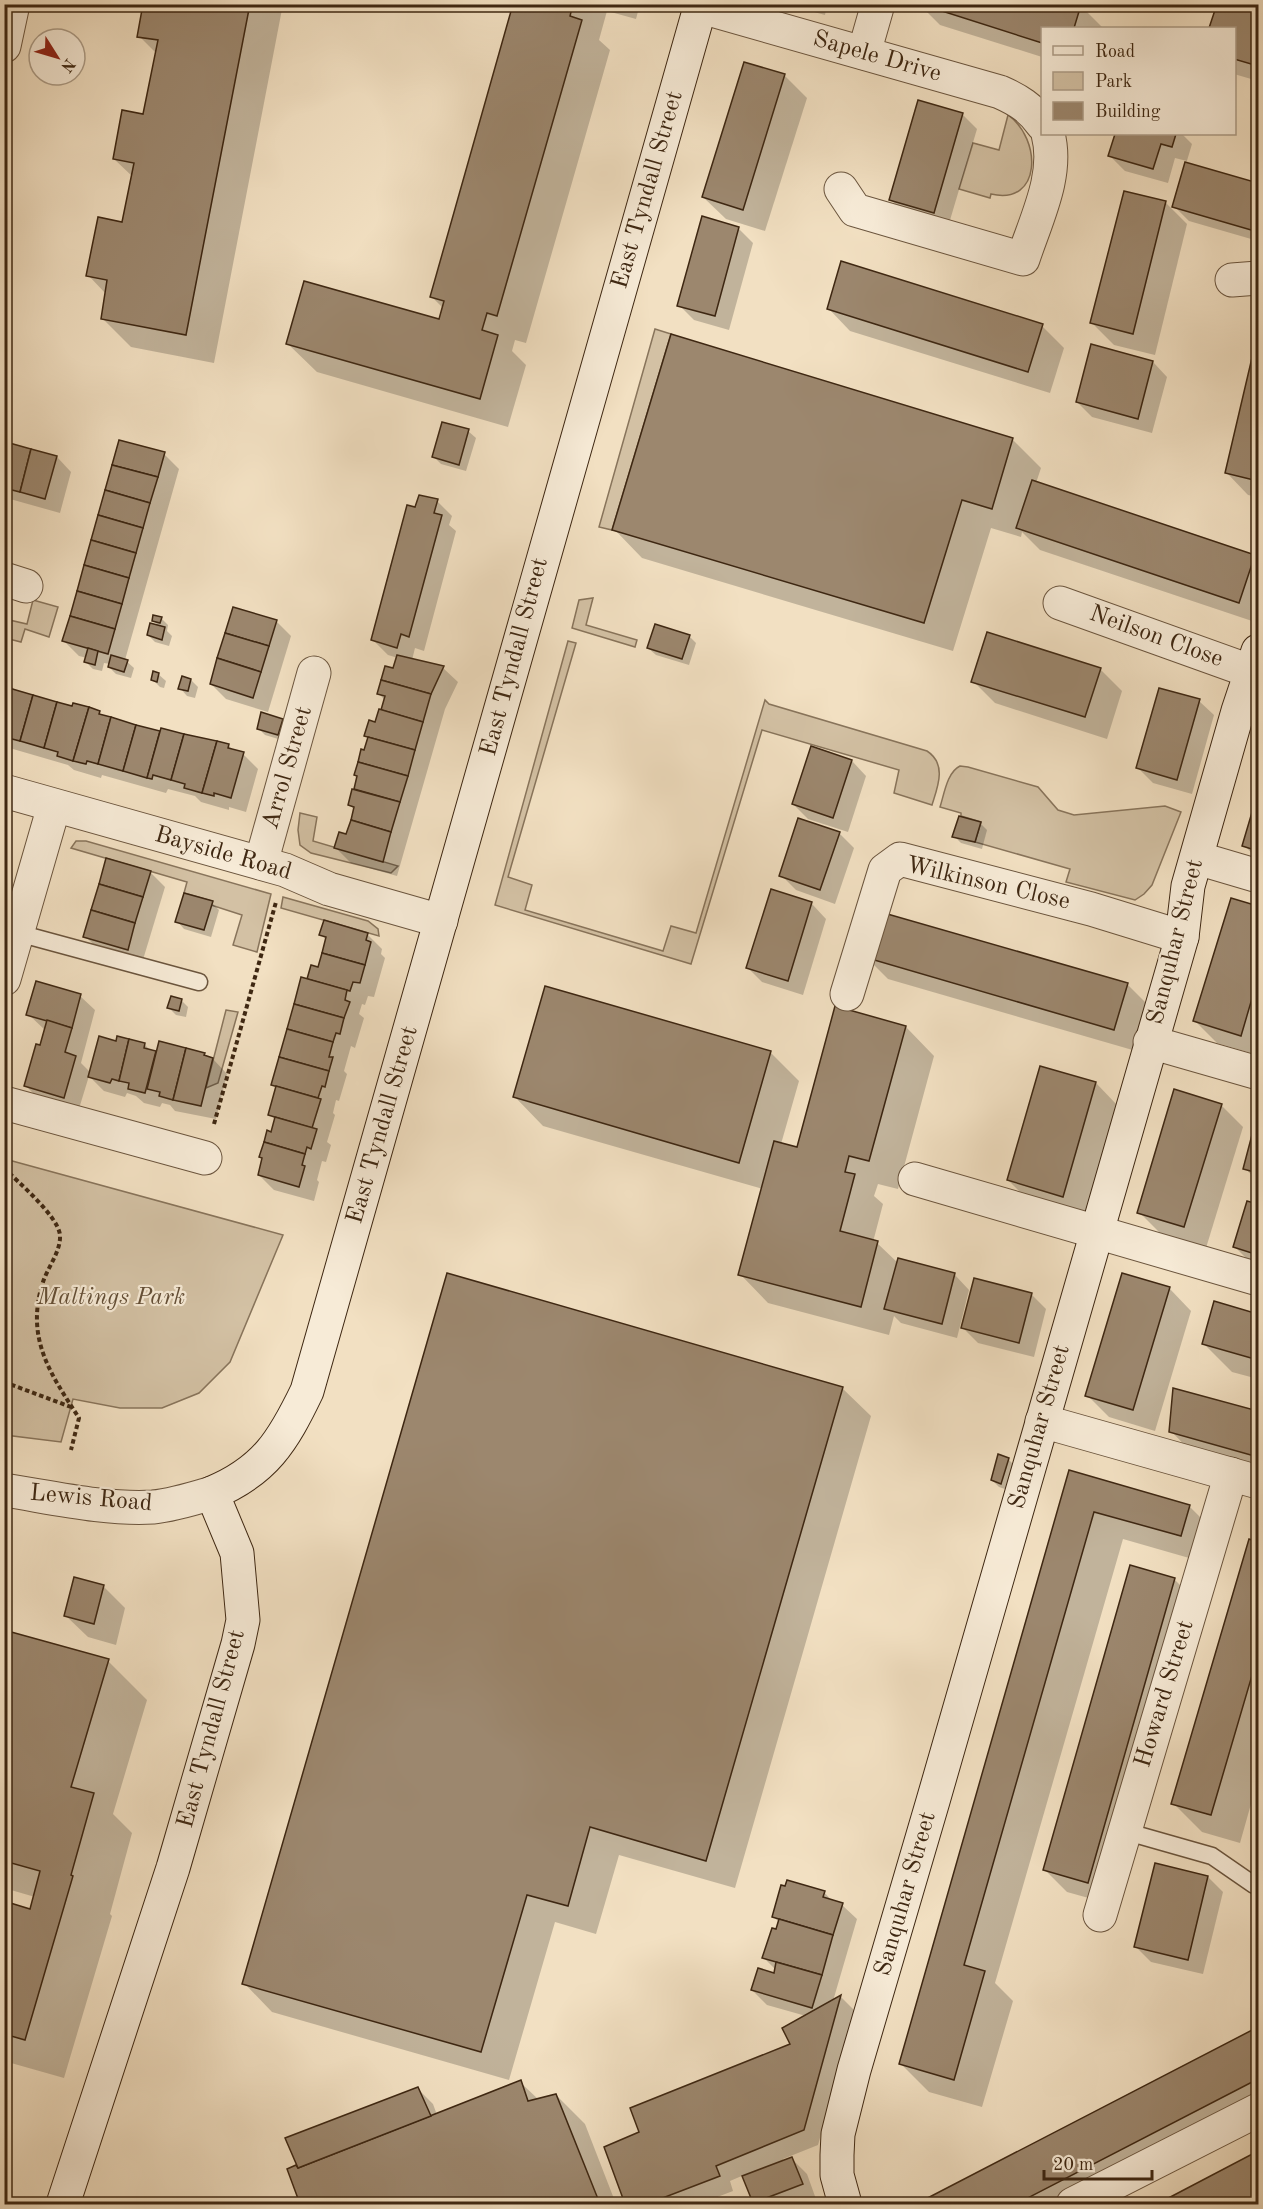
<svg xmlns="http://www.w3.org/2000/svg" width="1263" height="2209" viewBox="0 0 1263 2209" font-family="'Old Standard TT',serif">
	<style>
		.green { fill: #d3c1a4; stroke: #88745b; stroke-width: 1.5 }
		.shadow { fill: #0003 }
		.building { fill: #9c876e; stroke: #3e2712; stroke-width: 1.5 }
		.lines { fill: none; stroke-linecap: round; stroke-linejoin: round }
		.lane-casing { stroke: #6b553e; stroke-width: 19 }
		.street-casing { stroke: #6b553e; stroke-width: 35 }
		.secondary-casing { stroke: #3e2712; stroke-width: 35 }
		.path { stroke: #3e2712; stroke-width: 4; stroke-dasharray: 4.5 3; stroke-linecap: butt }
		.lane { stroke: #f7ebd7; stroke-width: 16 }
		.street { stroke: #f7ebd7; stroke-width: 33 }
		.secondary { stroke: #f7ebd7; stroke-width: 33 }
		.labels { text-anchor: middle; dominant-baseline: central; stroke-width: 4.5; stroke-linejoin: round; paint-order: stroke }
		.street-label { font-size: 24px; fill: #3e2712; stroke: #f7ebd7 }
		.park-label { font-size: 24px; font-style: italic; fill: #634e36; stroke: #f7ebd7 }
	</style>
	<rect width="100%" height="100%" fill="#f2e0c2"/>
	<filter id="stains"><feTurbulence type="fractalNoise" baseFrequency=".00333" numOctaves="4"/><feColorMatrix values="0 0 0 0 .2 0 0 0 0 .09 0 0 0 0 .02 0 0 0 .5 -.17"/></filter>
	<radialGradient id="worn" r=".72"><stop offset=".6" stop-color="#630" stop-opacity="0"/><stop offset="1" stop-color="#630" stop-opacity=".3"/></radialGradient>
	<g class="green">
		<path d="M1008,115C1042,139 1042,206 991,194L990,198L959,189L973,143L999,150Z"/>
		<polygon points="655,329 671,334 612,530 599,527"/>
		<polygon points="593,598 586,625 637,640 635,647 572,628 579,600"/>
		<polygon points="33,600 58,607 49,637 25,629 21,642 5,638 5,619 27,624"/>
		<path d="M568,641L576,643L508,877L532,885L525,910L663,951L671,926L696,933L765,700L769,704L927,751C947,764 938,786 932,805L894,793L899,770L762,730L691,964L495,905Z"/>
		<path d="M960,766L968,767L1038,787L1058,810L1074,815L1165,806L1181,812L1152,885L1144,894L1135,900L1066,882L1070,869L975,842L981,822L961,816V813L940,807C944,795 947,772 960,766Z"/>
		<polygon points="300,813 317,817 313,841 398,866 391,873 311,853 300,845 298,830"/>
		<polygon points="76,841 86,841 271,894 257,952 233,945 242,915 211,905 212,901 184,893 187,882 71,848"/>
		<polygon points="283,897 368,921 378,929 379,936 281,908"/>
		<polygon points="226,1010 238,1012 218,1083 206,1088"/>
		<polygon points="5,1159 283,1235 230,1362 199,1393 162,1408 120,1408 73,1399 61,1442 5,1435"/>
	</g>
	<g class="shadow">
		<polygon points="145,4 283,4 214,363 131,347 103,319 106,294 88,275 123,224 133,177 114,159 144,116 157,54 139,36"/>
		<polygon points="506,4 640,4 636,19 607,11 599,40 610,50 526,343 515,340 512,351 526,365 508,427 317,372 288,344 440,321 444,309 432,297 513,12"/>
		<polygon points="785,4 827,4 825,15"/>
		<polygon points="919,4 1076,4 1081,6 1103,28 1042,28 1042,57 940,25"/>
		<polygon points="1189,4 1245,4 1244,9 1258,13 1258,81 1234,74 1234,28 1211,28 1216,13"/>
		<polygon points="745,64 785,76 807,98 765,231 726,219 703,197"/>
		<polygon points="962,114 977,129 948,227 905,214 890,199"/>
		<polygon points="1116,134 1182,134 1192,144 1186,164 1258,184 1258,241 1189,221 1174,206 1187,161 1175,158 1168,183 1125,171 1110,156"/>
		<polygon points="1165,202 1187,224 1155,355 1114,345 1092,323"/>
		<polygon points="738,228 753,243 729,330 694,320 679,305"/>
		<polygon points="828,308 1042,326 1064,348 1050,393 850,331"/>
		<polygon points="1258,338 1258,497 1248,495 1226,472"/>
		<polygon points="1153,362 1167,377 1152,433 1092,417 1077,402"/>
		<polygon points="468,431 476,438 466,471 441,464 434,457"/>
		<polygon points="1012,439 1041,468 1036,483 1254,556 1258,560 1258,623 1040,550 1022,532 1021,537 991,528 953,651 642,558 614,529"/>
		<polygon points="7,444 57,457 71,472 60,513 10,499 4,494 4,452"/>
		<polygon points="164,454 179,469 125,660 134,668 131,678 116,674 109,667 110,664 104,663 102,671 93,669 86,662 87,658 79,656 64,641"/>
		<polygon points="437,501 452,516 449,525 456,531 424,651 415,648 412,660 443,668 458,682 445,709 397,876 351,863 336,848 348,836 355,810 349,805 358,778 355,775 369,738 366,735 376,724 385,700 378,693 394,670 398,658 388,655 373,640 416,509"/>
		<polygon points="161,618 168,625 167,631 172,636 169,646 155,642 148,635 160,628 153,620"/>
		<polygon points="276,621 291,636 268,712 226,699 211,684"/>
		<polygon points="689,636 696,643 689,665 656,655 648,648"/>
		<polygon points="1100,669 1122,691 1107,739 995,703 973,681"/>
		<polygon points="158,674 166,681 164,688 160,687 153,680"/>
		<polygon points="191,680 198,687 195,698 187,696 180,688"/>
		<polygon points="4,683 10,685 17,692 73,708 99,712 104,717 161,733 228,745 234,751 243,754 258,769 246,812 229,807 229,810 201,802 195,796 168,789 166,793 102,775 101,778 74,770 68,765 13,749 4,743"/>
		<polygon points="1199,701 1214,715 1192,794 1153,783 1138,768"/>
		<polygon points="282,720 289,727 285,741 265,735 258,728"/>
		<polygon points="852,761 866,776 848,832 808,819 793,804"/>
		<polygon points="1258,797 1258,860 1244,845"/>
		<polygon points="980,823 987,830 982,849 961,843 954,836"/>
		<polygon points="839,833 854,848 835,904 796,890 781,875"/>
		<polygon points="150,872 165,887 142,963 100,951 85,936"/>
		<polygon points="772,891 812,904 826,919 803,995 762,982 747,967"/>
		<polygon points="1232,900 1258,908 1258,1055 1217,1043 1195,1021"/>
		<polygon points="212,903 219,910 211,937 184,929 177,921"/>
		<polygon points="367,934 382,949 381,954 385,958 374,997 368,996 365,1005 362,1004 359,1014 364,1018 355,1048 351,1046 344,1071 347,1074 339,1101 336,1100 333,1113 335,1115 327,1142 331,1145 326,1162 322,1161 317,1180 319,1182 314,1201 274,1190 259,1175 276,1121 270,1114 277,1089 273,1084 308,980 319,969 327,940 321,935"/>
		<polygon points="866,957 1127,984 1149,1006 1136,1051 888,979"/>
		<polygon points="546,987 771,1053 799,1081 781,1144 798,1149 906,1027 934,1056 898,1189 878,1184 874,1196 883,1204 873,1242 877,1243 898,1263 955,1275 969,1290 957,1338 901,1323 894,1316 889,1335 768,1303 740,1274 763,1189 543,1126 515,1097"/>
		<polygon points="80,996 95,1010 81,1063 91,1073 117,1042 144,1044 152,1052 157,1053 204,1054 213,1059 227,1074 216,1119 175,1111 170,1105 162,1103 160,1107 144,1103 136,1096 127,1093 125,1097 104,1091 89,1076 78,1112 41,1101 26,1086 45,1030 28,1014"/>
		<polygon points="181,1000 188,1007 186,1017 176,1015 169,1008"/>
		<polygon points="1041,1068 1096,1083 1118,1106 1085,1218 1030,1202 1008,1180"/>
		<polygon points="1221,1105 1243,1127 1206,1248 1161,1234 1139,1212"/>
		<polygon points="1258,1118 1258,1182 1245,1168"/>
		<polygon points="1248,1202 1258,1205 1258,1270 1235,1247"/>
		<polygon points="1169,1288 1191,1311 1155,1431 1109,1417 1087,1395"/>
		<polygon points="1031,1294 1046,1309 1034,1357 978,1343 963,1328"/>
		<polygon points="1215,1303 1258,1315 1258,1379 1232,1372 1203,1343"/>
		<polygon points="842,1388 871,1416 735,1888 619,1855 596,1934 555,1922 509,2080 272,2012 244,1983"/>
		<polygon points="1174,1390 1258,1413 1258,1476 1199,1460 1171,1431"/>
		<polygon points="1008,1459 1015,1466 1008,1490 999,1487 992,1480"/>
		<polygon points="1070,1472 1189,1506 1218,1535 1210,1564 1123,1539 995,1983 1013,2001 982,2107 929,2092 900,2063"/>
		<polygon points="1250,1541 1258,1544 1258,1779 1240,1843 1202,1832 1173,1803"/>
		<polygon points="1174,1579 1196,1601 1110,1904 1067,1892 1045,1870"/>
		<polygon points="103,1586 125,1608 116,1645 88,1637 65,1615"/>
		<polygon points="4,1632 108,1661 147,1700 113,1814 132,1833 110,1914 112,1916 64,2078 4,2061 4,1903 31,1910 35,1897 4,1888"/>
		<polygon points="1208,1877 1223,1892 1203,1974 1151,1962 1136,1947"/>
		<polygon points="824,1892 833,1902 842,1905 857,1919 833,2001 841,1997 855,2011 818,2145 783,2159 784,2162 792,2159 807,2174 816,2199 803,2204 756,2204 744,2175 730,2181 733,2191 699,2204 627,2204 606,2148 641,2133 792,2045 806,2016 767,2005 752,1990 775,1974 776,1970 764,1958 780,1923 774,1917"/>
		<polygon points="1258,2029 1258,2122 1099,2204 920,2204"/>
		<polygon points="520,2082 539,2100 556,2095 585,2124 616,2204 302,2204 289,2170 301,2172 418,2089 433,2104 437,2115"/>
		<polygon points="1258,2153 1258,2204 1161,2204"/>
	</g>
	<g class="building">
		<polygon points="143,4 250,4 186,335 101,319 107,280 86,276 98,217 122,222 134,163 113,159 122,110 143,114 158,40 137,37"/>
		<polygon points="513,4 573,4 570,16 582,20 497,316 487,313 482,330 498,335 480,399 286,344 304,281 439,319 444,301 430,297"/>
		<polygon points="920,4 1081,4 1081,5 1074,28 1042,28 1042,43"/>
		<polygon points="1217,4 1236,4 1258,12 1258,66 1234,59 1234,28 1209,28"/>
		<polygon points="744,62 785,74 743,210 702,197"/>
		<polygon points="918,100 963,113 934,213 889,200"/>
		<polygon points="1115,134 1176,134 1172,147 1161,144 1153,169 1108,156"/>
		<polygon points="1185,162 1258,183 1258,232 1172,207"/>
		<polygon points="1124,191 1166,201 1133,334 1090,323"/>
		<polygon points="702,216 739,227 715,316 677,306"/>
		<polygon points="841,261 1043,324 1028,372 827,309"/>
		<polygon points="1258,332 1258,481 1225,473"/>
		<polygon points="671,334 1013,438 992,509 962,500 924,623 612,530"/>
		<polygon points="1091,344 1153,361 1138,419 1076,402"/>
		<polygon points="442,422 469,429 459,465 432,457"/>
		<polygon points="119,440 165,452 158,477 112,465"/>
		<polygon points="6,442 31,449 20,492 4,488"/>
		<polygon points="31,449 57,456 45,499 20,492"/>
		<polygon points="112,465 158,477 150,503 105,490"/>
		<polygon points="1032,480 1255,555 1239,603 1016,528"/>
		<polygon points="105,490 150,503 143,528 98,515"/>
		<polygon points="419,495 438,499 434,513 442,515 409,637 401,634 397,648 371,640 407,505 415,507"/>
		<polygon points="98,515 143,528 136,553 91,540"/>
		<polygon points="91,540 136,553 129,578 84,565"/>
		<polygon points="84,565 129,578 122,604 77,591"/>
		<polygon points="77,591 122,604 115,629 70,616"/>
		<polygon points="233,607 277,620 269,646 225,633"/>
		<polygon points="153,615 162,617 160,623 152,621"/>
		<polygon points="70,616 115,629 108,654 62,641"/>
		<polygon points="150,623 165,627 162,640 147,635"/>
		<polygon points="655,624 690,635 682,659 647,648"/>
		<polygon points="987,632 1101,668 1085,717 971,682"/>
		<polygon points="225,633 269,646 261,672 217,658"/>
		<polygon points="88,648 98,651 95,665 84,662"/>
		<polygon points="111,655 128,660 124,672 108,667"/>
		<polygon points="397,655 444,666 431,694 381,680 385,666 393,668"/>
		<polygon points="217,658 261,672 253,698 210,684"/>
		<polygon points="153,671 159,673 157,682 151,680"/>
		<polygon points="182,676 191,679 188,691 178,689"/>
		<polygon points="381,680 431,694 423,722 381,710 385,696 377,694"/>
		<polygon points="4,682 11,683 4,705"/>
		<polygon points="9,688 33,695 20,741 4,737 4,705"/>
		<polygon points="1159,688 1200,699 1177,780 1136,768"/>
		<polygon points="33,695 57,702 44,748 20,741"/>
		<polygon points="57,702 72,706 73,703 89,707 73,761 57,756 58,752 44,748"/>
		<polygon points="89,707 100,711 99,714 111,717 98,764 87,761 86,764 73,761"/>
		<polygon points="379,709 423,722 415,750 364,736 369,720 375,722"/>
		<polygon points="261,712 283,719 278,735 257,729"/>
		<polygon points="111,717 136,725 123,771 98,764"/>
		<polygon points="136,725 160,731 147,778 123,771"/>
		<polygon points="161,728 184,734 171,780 153,775 152,779 147,778"/>
		<polygon points="184,734 217,741 202,793 184,788 185,784 171,780"/>
		<polygon points="368,737 415,750 408,776 358,762 361,749 364,750"/>
		<polygon points="217,741 229,744 228,748 244,752 231,798 214,793 214,796 202,793"/>
		<polygon points="811,746 852,760 833,818 792,804"/>
		<polygon points="358,762 408,776 400,802 354,789 357,776 354,775"/>
		<polygon points="352,789 400,802 391,832 351,820 354,807 348,805"/>
		<polygon points="1258,792 1258,851 1242,846"/>
		<polygon points="959,816 981,822 975,842 952,837"/>
		<polygon points="798,818 840,832 820,890 779,876"/>
		<polygon points="351,820 391,832 383,862 334,848 339,832 346,834"/>
		<polygon points="106,858 151,871 143,897 99,884"/>
		<polygon points="99,884 143,897 135,923 91,910"/>
		<polygon points="771,889 812,902 788,981 746,968"/>
		<polygon points="184,893 213,901 204,930 175,922"/>
		<polygon points="1231,898 1258,906 1258,978 1241,1036 1193,1021"/>
		<polygon points="91,910 135,923 128,950 83,937"/>
		<polygon points="877,911 1128,983 1114,1030 864,957"/>
		<polygon points="324,920 368,933 366,940 371,942 365,965 322,953 326,937 319,935"/>
		<polygon points="322,953 365,965 360,983 353,982 350,991 307,979 311,965 318,967"/>
		<polygon points="301,977 347,990 345,1000 350,1002 344,1018 294,1004"/>
		<polygon points="36,981 81,994 72,1028 26,1015"/>
		<polygon points="545,986 771,1051 739,1163 513,1097"/>
		<polygon points="171,996 182,999 179,1011 167,1008"/>
		<polygon points="294,1004 344,1018 340,1034 336,1033 333,1042 287,1029"/>
		<polygon points="835,1006 906,1026 869,1161 849,1156 845,1172 855,1174 840,1231 878,1241 861,1307 738,1275 774,1141 797,1147"/>
		<polygon points="47,1020 72,1028 65,1052 76,1056 64,1098 24,1086 36,1044 40,1045"/>
		<polygon points="287,1029 333,1042 329,1057 333,1057 329,1071 279,1057"/>
		<polygon points="99,1036 116,1041 117,1036 129,1039 119,1081 112,1079 110,1083 88,1077"/>
		<polygon points="129,1039 145,1043 144,1048 156,1051 145,1093 128,1089 129,1083 119,1081"/>
		<polygon points="159,1041 186,1048 173,1100 159,1096 160,1092 147,1089"/>
		<polygon points="186,1048 205,1053 204,1055 213,1058 201,1106 173,1100"/>
		<polygon points="279,1057 329,1071 325,1087 322,1086 318,1098 271,1085"/>
		<polygon points="1040,1066 1096,1082 1063,1197 1007,1180"/>
		<polygon points="276,1086 321,1099 312,1128 268,1115"/>
		<polygon points="1174,1089 1222,1104 1184,1227 1137,1213"/>
		<polygon points="1258,1112 1258,1173 1243,1169"/>
		<polygon points="275,1117 317,1129 311,1149 307,1147 305,1154 264,1142 267,1130 271,1132"/>
		<polygon points="264,1142 305,1154 302,1165 305,1166 299,1187 258,1175 262,1158 259,1157"/>
		<polygon points="1247,1201 1258,1204 1258,1255 1233,1247"/>
		<polygon points="898,1258 955,1273 942,1324 884,1309"/>
		<polygon points="447,1273 843,1387 706,1861 590,1827 568,1906 527,1895 481,2052 242,1984"/>
		<polygon points="1122,1273 1170,1287 1133,1410 1085,1396"/>
		<polygon points="974,1278 1032,1293 1019,1343 961,1328"/>
		<polygon points="1214,1301 1258,1314 1258,1360 1202,1344"/>
		<polygon points="1173,1388 1258,1411 1258,1457 1169,1432"/>
		<polygon points="998,1454 1009,1458 1001,1484 991,1480"/>
		<polygon points="1069,1470 1190,1505 1181,1536 1094,1512 964,1965 985,1971 954,2080 899,2064"/>
		<polygon points="1249,1539 1258,1542 1258,1655 1211,1815 1171,1804"/>
		<polygon points="1130,1565 1175,1578 1088,1883 1043,1870"/>
		<polygon points="74,1577 104,1585 94,1624 64,1616"/>
		<polygon points="4,1630 109,1659 71,1787 94,1793 71,1875 73,1876 25,2040 4,2034 4,1901 30,1909 40,1871 4,1861"/>
		<polygon points="1155,1863 1208,1876 1188,1960 1134,1947"/>
		<polygon points="787,1880 825,1891 823,1897 843,1903 833,1935 772,1917 781,1885 785,1886"/>
		<polygon points="779,1919 833,1935 822,1975 762,1958 772,1928 776,1929"/>
		<polygon points="776,1962 822,1975 812,2008 751,1990 758,1968 774,1973"/>
		<polygon points="841,1995 804,2130 716,2166 720,2176 647,2204 625,2204 604,2147 639,2132 630,2108 790,2044 782,2028"/>
		<polygon points="1258,2027 1258,2079 1016,2204 916,2204"/>
		<polygon points="521,2080 528,2101 556,2094 600,2204 300,2204 287,2169 296,2165 298,2168"/>
		<polygon points="418,2087 431,2116 298,2168 285,2138"/>
		<polygon points="1258,2151 1258,2203 1157,2204"/>
		<polygon points="792,2157 803,2184 753,2203 742,2176"/>
	</g>
	<g class="lines">
		<defs>
			<g id="lane">
				<polyline points="18,933 199,982"/>
				<polyline points="1124,1831 1212,1856 1254,1885"/>
			</g>
			<g id="street">
				<path d="M701,7L1000,92C1018,100 1031,108 1042,124"/>
				<polyline points="4,46 13,4"/>
				<polyline points="864,53 878,4"/>
				<path d="M841,189L855,210L1023,259C1036,219 1059,175 1048,134"/>
				<polyline points="1232,280 1258,278"/>
				<polyline points="4,579 26,586"/>
				<polyline points="1060,603 1258,674"/>
				<polyline points="4,791 285,870 329,889 441,921"/>
				<polyline points="1197,858 1258,876"/>
				<polyline points="261,863 314,673"/>
				<polyline points="4,979 54,806"/>
				<polyline points="847,994 885,870 900,859 1091,909 1182,937"/>
				<polyline points="1150,1042 1258,1073"/>
				<polyline points="4,1103 205,1158"/>
				<polyline points="915,1179 1258,1279"/>
				<polyline points="1042,1421 1258,1482"/>
				<path d="M4,1490C50,1497 107,1510 153,1507C173,1505 192,1499 212,1493"/>
				<polyline points="1100,1915 1231,1474"/>
				<polyline points="1073,2204 1258,2110"/>
			</g>
			<g id="secondary">
				<path d="M63,2204L173,1868L238,1644L243,1620L237,1553L212,1493C265,1471 283,1441 307,1391L701,4"/>
				<polyline points="845,2204 837,2175 837,2155 838,2134 854,2070 933,1801 1182,937 1188,886 1238,711 1258,651"/>
			</g>
		</defs>
		<use href="#lane" class="lane-casing"/>
		<use href="#street" class="street-casing"/>
		<use href="#secondary" class="secondary-casing"/>
		<g class="path">
			<polyline points="214,1124 276,902"/>
			<path d="M4,1168C18,1182 58,1216 60,1235C61,1251 48,1267 43,1282C25,1338 50,1373 79,1418L71,1450"/>
			<polyline points="4,1382 71,1407"/>
		</g>
		<use href="#lane" class="lane"/>
		<use href="#street" class="street"/>
		<use href="#secondary" class="secondary"/>
	</g>
	<g class="labels">
		<g class="street-label">
			<text transform="translate(877 57) rotate(16)">Sapele Drive</text>
			<text transform="translate(648 190) rotate(-74)">East Tyndall Street</text>
			<text transform="translate(1156 637) rotate(20)">Neilson Close</text>
			<text transform="translate(515 657) rotate(-75)">East Tyndall Street</text>
			<text transform="translate(288 768) rotate(-74)">Arrol Street</text>
			<text transform="translate(223 854) rotate(16)">Bayside Road</text>
			<text transform="translate(988 884) rotate(13)">Wilkinson Close</text>
			<text transform="translate(1176 942) rotate(-76)">Sanquhar Street</text>
			<text transform="translate(383 1125) rotate(-74)">East Tyndall Street</text>
			<text transform="translate(1040 1427) rotate(-74)">Sanquhar Street</text>
			<text transform="translate(91 1499) rotate(5)">Lewis Road</text>
			<text transform="translate(1165 1694) rotate(-73)">Howard Street</text>
			<text transform="translate(212 1729) rotate(-75)">East Tyndall Street</text>
			<text transform="translate(906 1894) rotate(-74)">Sanquhar Street</text>
		</g>
		<g class="park-label">
			<text x="111" y="1298">Maltings Park</text>
		</g>
	</g>
	<rect width="1263" height="2209" fill="none" stroke="#f2e0c2" stroke-width="24"/>
	<rect x="6" y="6" width="1251" height="2197" fill="none" stroke="#3e2712" stroke-width="3"/>
	<rect x="12" y="12" width="1239" height="2185" fill="none" stroke="#3e2712" stroke-width="1.5"/>
	<rect x="1041" y="27" width="195" height="108" fill="#f7ebd7" stroke="#ad9d88" stroke-width="1.5"/>
	<rect x="1053" y="46" width="30" height="9" fill="#f7ebd7" stroke="#ad9d88" stroke-width="1.5"/>
	<text x="1095" y="57" font-size="18" fill="#3e2712">Road</text>
	<rect x="1053" y="72" width="30" height="18" fill="#d3c1a4" stroke="#ad9d88" stroke-width="1.5"/>
	<text x="1095" y="87" font-size="18" fill="#3e2712">Park</text>
	<rect x="1053" y="102" width="30" height="18" fill="#9c876e" stroke="#ad9d88" stroke-width="1.5"/>
	<text x="1095" y="117" font-size="18" fill="#3e2712">Building</text>
	<g transform="translate(57 57) rotate(127)"><circle r="28" fill="#f7ebd7" stroke="#ad9d88" stroke-width="1.5"/>
	<path d="M0-4.5L10 22L0 15L-10 22Z" fill="#8f2418"/>
	<text y="-9" font-size="16" font-weight="bold" text-anchor="middle" fill="#3e2712">N</text>
	</g>
	<path d="M1044 2170v9h108v-9" fill="none" stroke="#3e2712" stroke-width="3"/>
	<text x="1053" y="2170" font-size="18" fill="#3e2712" stroke="#f7ebd7" stroke-width="4.5" paint-order="stroke">20 m</text>
	<rect width="100%" height="100%" filter="url(#stains)"/>
	<rect width="100%" height="100%" fill="url(#worn)"/>
</svg>
